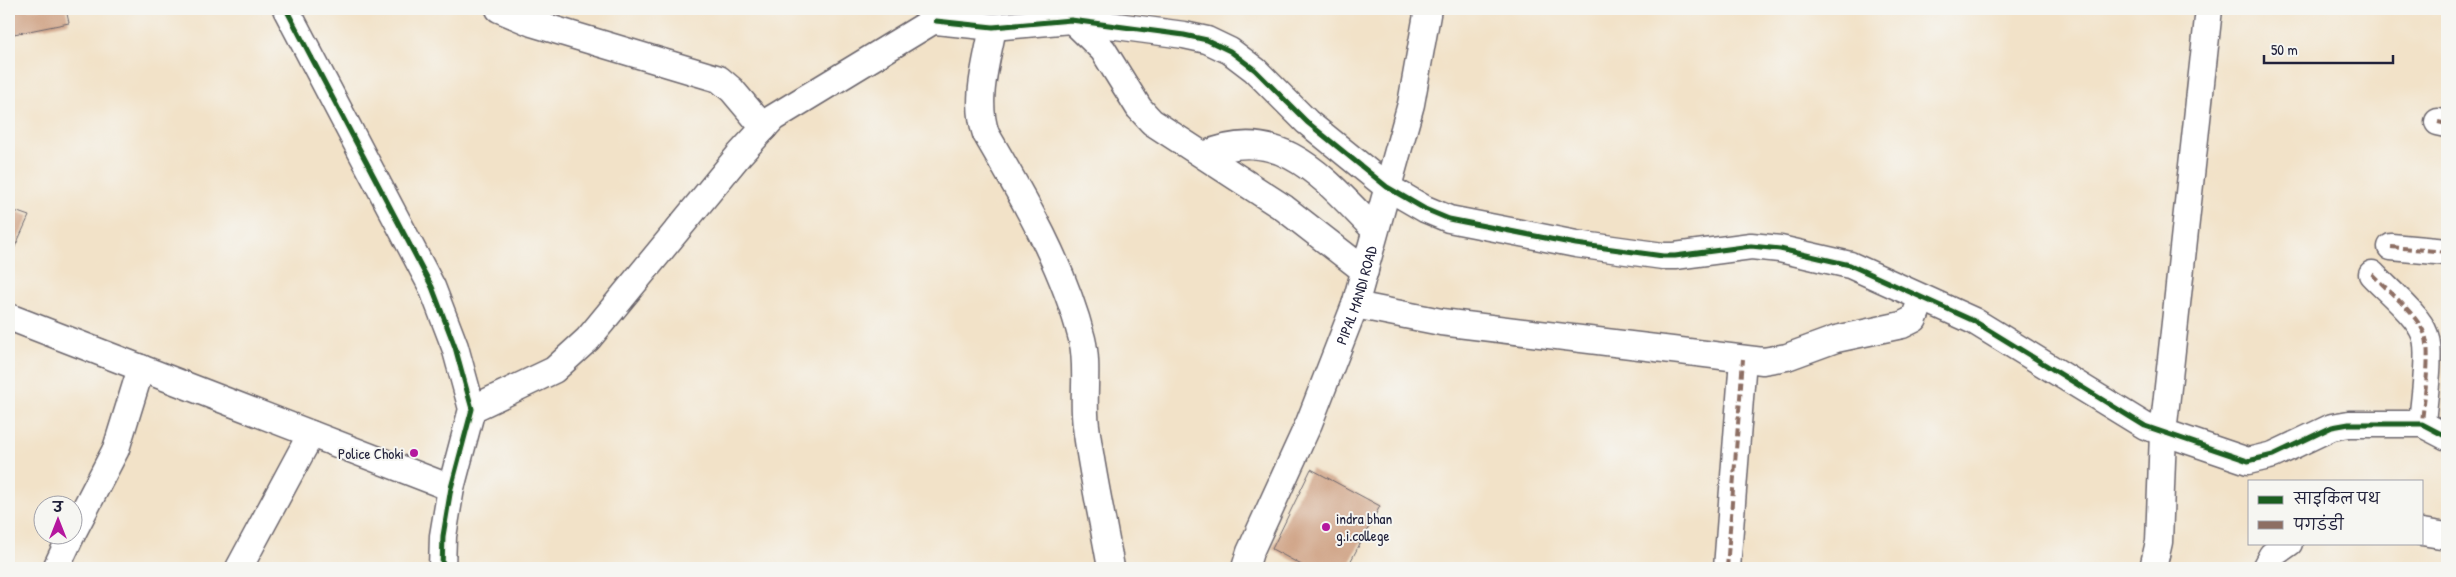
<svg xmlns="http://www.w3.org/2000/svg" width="2456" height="577" viewBox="0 0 2456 577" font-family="'Patrick Hand','Playpen Sans Deva',sans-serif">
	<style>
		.building { fill: #d0a487 }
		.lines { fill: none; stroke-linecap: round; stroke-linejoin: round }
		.minor-casing { stroke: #6b656c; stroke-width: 29 }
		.minor { stroke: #fff; stroke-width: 26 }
		.quiet { stroke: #8d6e63; stroke-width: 4; stroke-dasharray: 8 4; stroke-linecap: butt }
		.cycleway-casing { stroke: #f6f6f2; stroke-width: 8 }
		.cycleway { stroke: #1b5e20; stroke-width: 5 }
		.poi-dot { fill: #b5179e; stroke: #f6f6f2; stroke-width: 2 }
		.labels { text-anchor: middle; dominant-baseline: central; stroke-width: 4; stroke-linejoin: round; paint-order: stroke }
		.street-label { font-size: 15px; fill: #22223b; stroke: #f6f6f2 }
		.poi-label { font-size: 15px; fill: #22223b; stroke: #f6f6f2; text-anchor: end }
	</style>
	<rect width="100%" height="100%" fill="#f6f6f2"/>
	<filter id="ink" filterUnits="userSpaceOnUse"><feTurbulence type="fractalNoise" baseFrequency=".02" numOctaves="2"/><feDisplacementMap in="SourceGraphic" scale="10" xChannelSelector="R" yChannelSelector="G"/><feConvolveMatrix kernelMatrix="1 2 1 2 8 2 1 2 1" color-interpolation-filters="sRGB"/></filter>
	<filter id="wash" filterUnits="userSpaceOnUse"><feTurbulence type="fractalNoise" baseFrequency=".0096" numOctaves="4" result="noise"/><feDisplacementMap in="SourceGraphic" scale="20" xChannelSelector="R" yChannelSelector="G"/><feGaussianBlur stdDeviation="1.12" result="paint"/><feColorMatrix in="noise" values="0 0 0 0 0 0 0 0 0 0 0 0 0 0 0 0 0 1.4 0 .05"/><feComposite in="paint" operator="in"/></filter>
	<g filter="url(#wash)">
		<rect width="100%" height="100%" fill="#f2e2c8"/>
		<g id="blocks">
			<g class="building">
				<polygon points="18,9 66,9 69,23 9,35 9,11"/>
				<polygon points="9,209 29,216 9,260"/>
				<polygon points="1311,469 1380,506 1347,568 1307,568 1272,549"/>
			</g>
		</g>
	</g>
	<g filter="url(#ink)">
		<use href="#blocks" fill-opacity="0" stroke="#6b656c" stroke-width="1"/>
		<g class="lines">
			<defs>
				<g id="minor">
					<polyline points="286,9 432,287 455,347 472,409 451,488 443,536 442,568"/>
					<polyline points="499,9 532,23 719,79 732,90 764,128"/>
					<polyline points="1069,17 1103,50 1139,108 1152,122 1284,208 1365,271"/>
					<polyline points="936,21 993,27 1071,20 1184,35 1207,40 1230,51 1255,70 1307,122 1387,187 1425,209 1449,219 1576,244 1663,256 1675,256 1751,246 1780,249 1850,265 1974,321 2145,426 2248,461 2273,455 2332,427 2349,424 2422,424 2447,437"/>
					<path d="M993,27C987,62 974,99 986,134C1024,199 1063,265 1082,339C1089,368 1082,397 1086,426C1092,474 1103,521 1111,568"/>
					<polyline points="2438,122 2447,124"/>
					<path d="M1204,155C1281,121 1326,181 1375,230"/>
					<polyline points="2391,247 2447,252"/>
					<path d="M2372,274C2387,290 2418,315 2425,335C2432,353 2423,404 2422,424"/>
					<polyline points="1355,305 1441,322 1763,361 1787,357 1836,339 1902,325 1914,319 1922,298"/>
					<polyline points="9,317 451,488"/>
					<polyline points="472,409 554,370 588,339 739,155 773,118 949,11"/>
					<polyline points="2422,532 2447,536"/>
					<polyline points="72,534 116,449 141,368"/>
					<polyline points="56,568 72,534"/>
					<polyline points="239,568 311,434"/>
					<path id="s1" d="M1245,568L1250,552L1309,423L1355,305L1411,104L1428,9"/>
					<polyline points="1727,568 1743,359"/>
					<polyline points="2153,568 2159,542 2163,433 2209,9"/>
					<polyline points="2265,568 2272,555 2289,543"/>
				</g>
			</defs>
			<use href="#minor" class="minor-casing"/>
			<use href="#minor" class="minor"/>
			<g class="quiet">
				<polyline points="2438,122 2447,124"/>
				<polyline points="2391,247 2447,252"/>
				<path d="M2372,274C2387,290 2418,315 2425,335C2432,353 2423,404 2422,424"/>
				<polyline points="1727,568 1743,359"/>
			</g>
			<defs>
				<g id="cycleway">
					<polyline points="286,9 432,287 455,347 472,409 451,488 443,536 442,568"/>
					<polyline points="936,21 993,27 1071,20 1184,35 1207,40 1230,51 1255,70 1307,122 1387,187 1425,209 1449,219 1576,244 1663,256 1675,256 1751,246 1780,249 1850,265 1974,321 2145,426 2248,461 2273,455 2332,427 2349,424 2422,424 2447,437"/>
				</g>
			</defs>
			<use href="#cycleway" class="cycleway-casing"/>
			<use href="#cycleway" class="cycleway"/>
		</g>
	</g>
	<g class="poi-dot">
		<circle cx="414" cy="453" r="5"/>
		<circle cx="1326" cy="527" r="5"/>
	</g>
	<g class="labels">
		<g class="street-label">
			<text stroke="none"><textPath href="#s1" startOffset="295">PIPAL MANDI ROAD</textPath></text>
		</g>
		<g class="poi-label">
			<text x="404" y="453">Police Choki</text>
			<text x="1336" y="518" text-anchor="start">indra bhan<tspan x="1336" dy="17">g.i.college</tspan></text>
		</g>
	</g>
	<rect width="2456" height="577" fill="none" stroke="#f6f6f2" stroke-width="30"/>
	<rect x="2248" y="480" width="175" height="65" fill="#f6f6f2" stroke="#a1a1a9"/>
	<rect x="2258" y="496" width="25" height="8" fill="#1b5e20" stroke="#a1a1a9"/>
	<text x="2294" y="504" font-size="15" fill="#22223b">साइकिल पथ</text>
	<rect x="2258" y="521" width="25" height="8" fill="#8d6e63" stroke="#a1a1a9"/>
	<text x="2294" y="530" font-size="15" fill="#22223b">पगडंडी</text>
	<g transform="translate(58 520)"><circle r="24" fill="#f6f6f2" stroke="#a1a1a9"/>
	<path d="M0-4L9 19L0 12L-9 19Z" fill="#b5179e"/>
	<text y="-8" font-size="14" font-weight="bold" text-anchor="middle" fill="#22223b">उ</text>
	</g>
	<path d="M2264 55v8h129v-8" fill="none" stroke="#22223b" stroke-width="2.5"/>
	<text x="2271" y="55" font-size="15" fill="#22223b" stroke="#f6f6f2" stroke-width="4" paint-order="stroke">50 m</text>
</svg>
